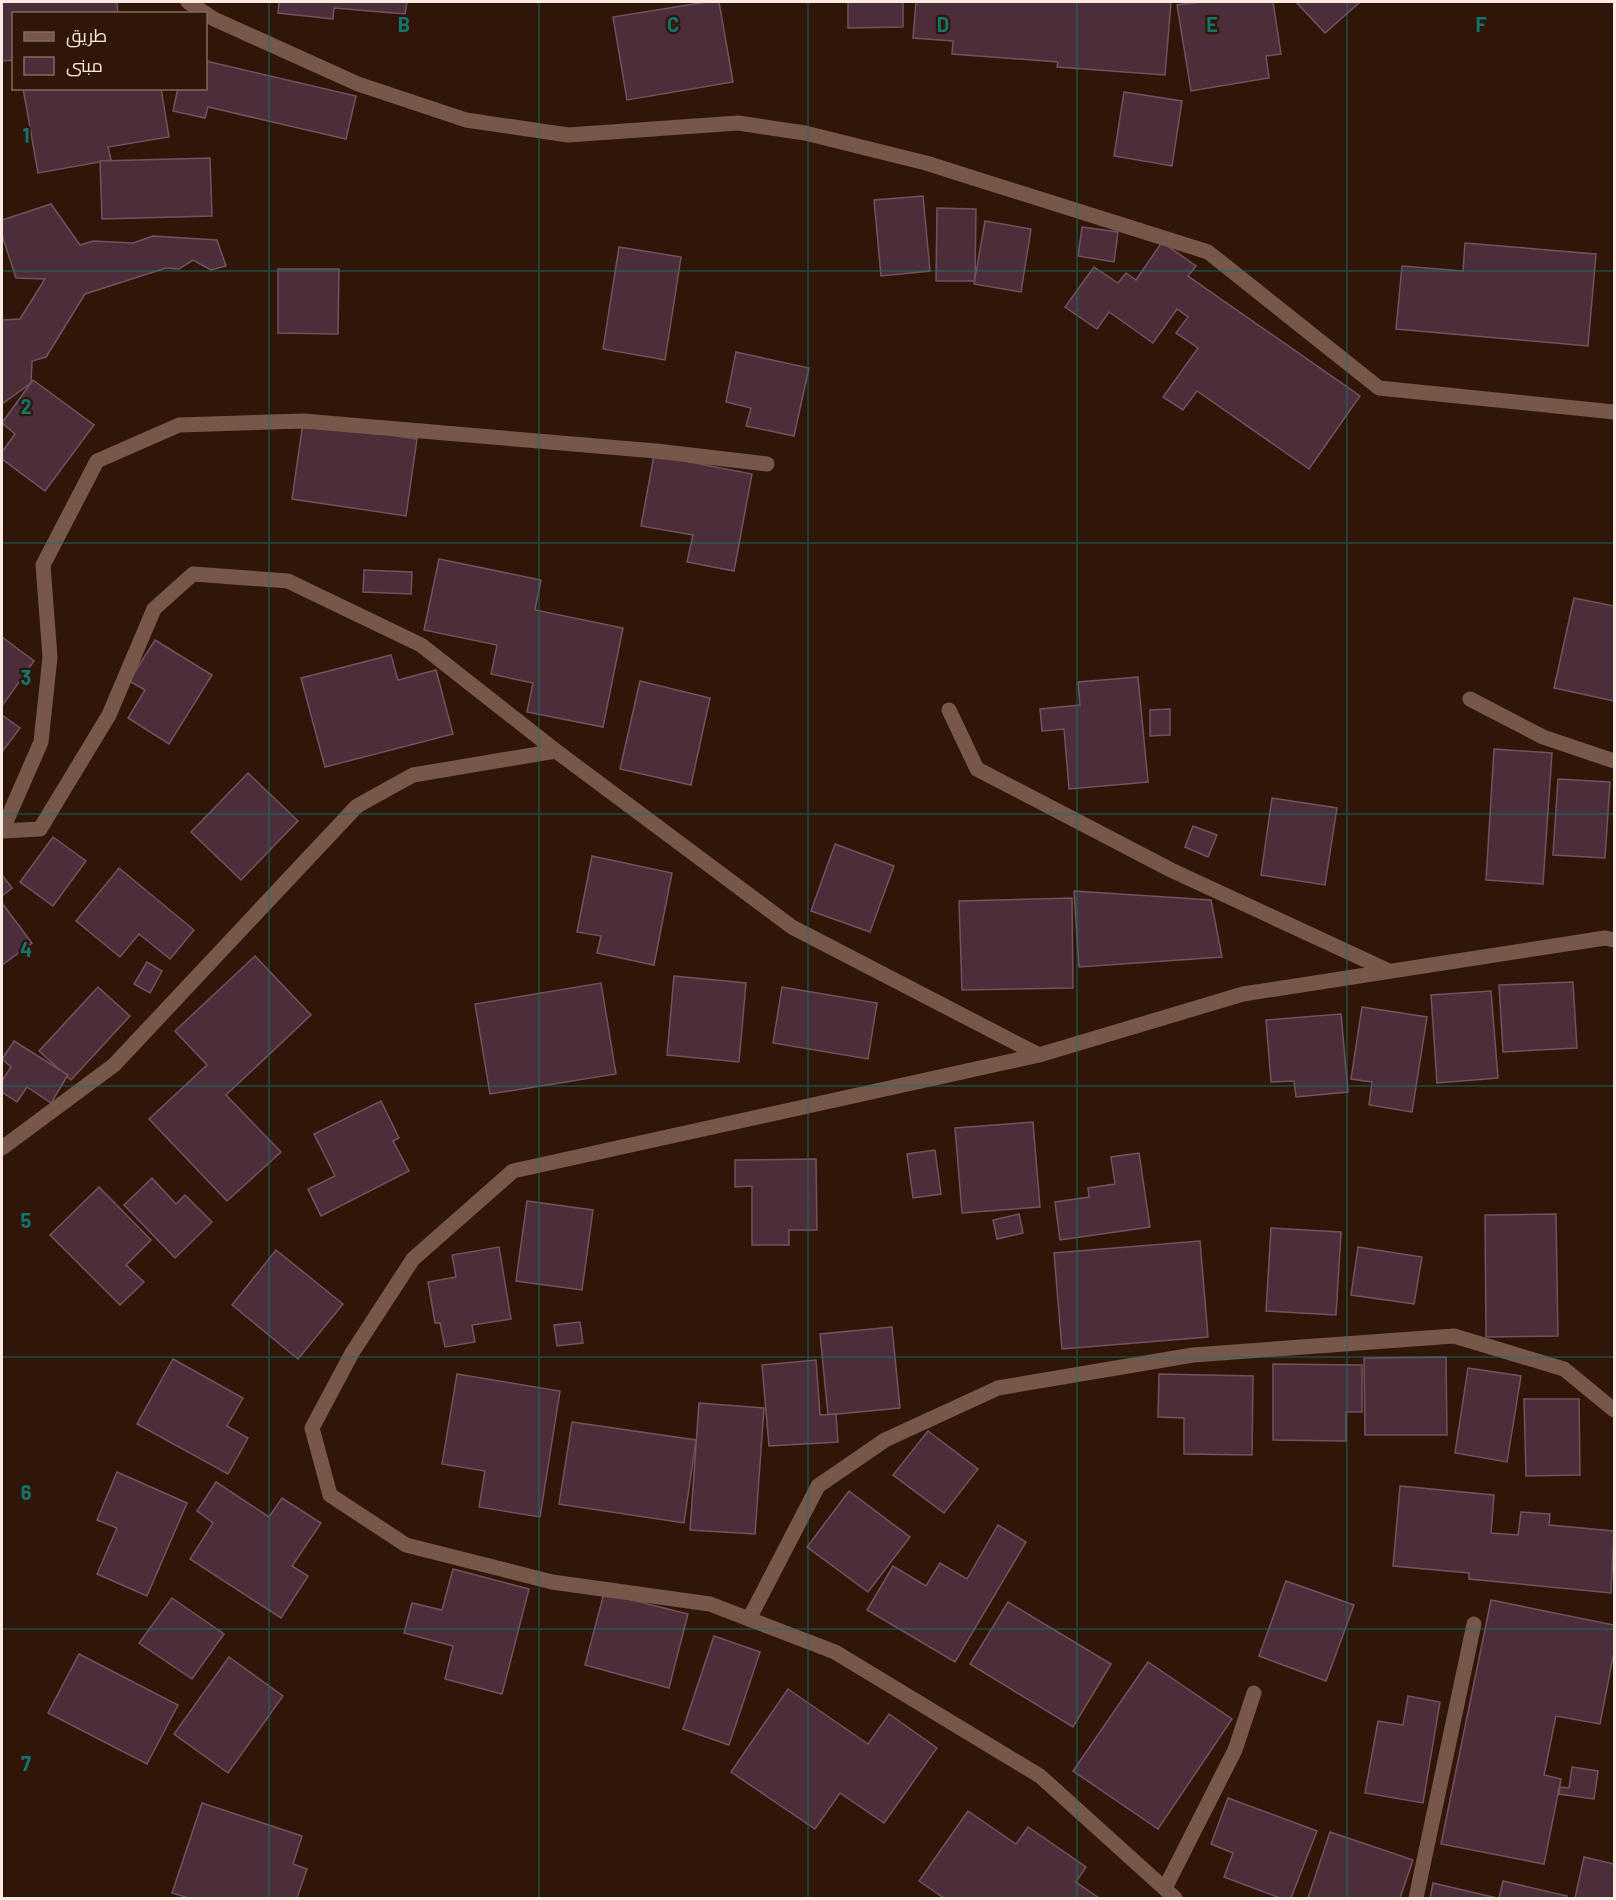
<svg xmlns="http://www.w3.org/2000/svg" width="1616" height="1900" viewBox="0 0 1616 1900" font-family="Barlow,Cairo,sans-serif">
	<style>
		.building { fill: #4c2e3a; stroke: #73525f; stroke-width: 1.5 }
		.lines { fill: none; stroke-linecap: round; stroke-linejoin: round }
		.minor { stroke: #775749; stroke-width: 15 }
		.tertiary { stroke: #775749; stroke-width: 15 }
		.grid { fill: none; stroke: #0f766e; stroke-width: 1.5; stroke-opacity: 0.55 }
		.grid-label { font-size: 20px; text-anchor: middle; font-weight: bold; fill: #0f766e; stroke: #301609; stroke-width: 4.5; stroke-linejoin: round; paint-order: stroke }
	</style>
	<rect width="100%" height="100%" fill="#301609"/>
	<g class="building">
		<polygon points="2,2 117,2 118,14 14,14 14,60 2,61"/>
		<polygon points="279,2 407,2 405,14 334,8 333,19 278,13"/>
		<polygon points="706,2 719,2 733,82 627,100 613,17"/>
		<polygon points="848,2 903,2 903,27 848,28"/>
		<polygon points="916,2 1171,2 1165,75 1057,67 1058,62 952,54 953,41 913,38"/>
		<polygon points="1200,2 1273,2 1281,54 1266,56 1269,78 1191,91 1177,5"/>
		<polygon points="1296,2 1360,2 1325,33"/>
		<polygon points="206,61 356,96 346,139 208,107 205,118 173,111 178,88 206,88"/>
		<polygon points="23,88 161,88 169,137 108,147 111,160 38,173"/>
		<polygon points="1124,92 1182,101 1172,166 1114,156"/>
		<polygon points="210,158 212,216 102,219 100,161"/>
		<polygon points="923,196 930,271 881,276 874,200"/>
		<polygon points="51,204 80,245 93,241 133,243 153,236 217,240 226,266 211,270 193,260 179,269 166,268 85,294 46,357 32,361 31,383 2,404 2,320 20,319 45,279 16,278 2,235 2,220"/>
		<polygon points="937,208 976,209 975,281 936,281"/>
		<polygon points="985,221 1031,229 1021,292 974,284"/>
		<polygon points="1082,227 1118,232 1114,262 1078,256"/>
		<polygon points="1162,242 1196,266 1188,276 1360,396 1309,469 1197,391 1183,410 1163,397 1198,348 1176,333 1188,317 1177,309 1153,343 1109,312 1097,329 1065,307 1094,267 1118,283 1126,273 1136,280"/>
		<polygon points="1465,243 1596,254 1588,346 1396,329 1402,266 1463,271"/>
		<polygon points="619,247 681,257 665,360 603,349"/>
		<polygon points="278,269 339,269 338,334 278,333"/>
		<polygon points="736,352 809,368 794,436 746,426 751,408 726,402"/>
		<polygon points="33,380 94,425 45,491 2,459 2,452 15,434 2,423"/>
		<polygon points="303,422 417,439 406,516 292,499"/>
		<polygon points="654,455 752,474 734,571 687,562 693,535 641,526"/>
		<polygon points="439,559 541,580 535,610 623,628 603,727 527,712 533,683 491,674 497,645 424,630"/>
		<polygon points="364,570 412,572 411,594 363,592"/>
		<polygon points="1574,598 1614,606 1614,701 1554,688"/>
		<polygon points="2,637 34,661 2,706"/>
		<polygon points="155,640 212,675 169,744 128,718 145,690 129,681"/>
		<polygon points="391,655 398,680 436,670 453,734 325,767 301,678"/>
		<polygon points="1138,677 1148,782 1069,789 1064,729 1042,731 1040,709 1080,705 1078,682"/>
		<polygon points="640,681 710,698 691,785 620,769"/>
		<polygon points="1170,709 1170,735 1150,736 1150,710"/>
		<polygon points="2,715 20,728 2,752"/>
		<polygon points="1494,749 1552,753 1543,884 1486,880"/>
		<polygon points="248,773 298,821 241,880 191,832"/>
		<polygon points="1558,779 1610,782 1605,858 1553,855"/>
		<polygon points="1272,798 1337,808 1325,885 1261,875"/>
		<polygon points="1193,826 1217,835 1208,857 1185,847"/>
		<polygon points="53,837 86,861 53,906 20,882"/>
		<polygon points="835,844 894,866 870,932 811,911"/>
		<polygon points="592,856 672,873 654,965 597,953 601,936 577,932"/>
		<polygon points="119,868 194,930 170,959 139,934 120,957 76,921"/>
		<polygon points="2,875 12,888 2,896"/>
		<polygon points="1074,891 1211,900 1222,957 1079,967"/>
		<polygon points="1072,898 1073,988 962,990 959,901"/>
		<polygon points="2,903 32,943 2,965"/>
		<polygon points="255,956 311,1015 226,1095 281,1152 227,1201 149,1119 207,1065 175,1031"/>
		<polygon points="147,962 162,971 150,993 134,984"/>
		<polygon points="674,976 746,983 739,1062 667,1055"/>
		<polygon points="1573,982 1577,1048 1503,1052 1499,985"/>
		<polygon points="601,983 616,1074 490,1094 475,1004"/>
		<polygon points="98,987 130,1016 71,1080 39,1051"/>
		<polygon points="782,987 877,1003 868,1059 773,1043"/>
		<polygon points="1491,991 1498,1078 1437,1083 1431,995"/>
		<polygon points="1362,1007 1427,1017 1412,1112 1369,1105 1372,1082 1351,1079"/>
		<polygon points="1341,1014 1348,1092 1296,1097 1294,1081 1271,1082 1266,1020"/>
		<polygon points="14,1041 68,1075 51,1103 27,1087 17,1102 2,1092 2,1081 11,1067 2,1059"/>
		<polygon points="381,1101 399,1138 393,1141 409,1171 321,1216 308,1189 335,1176 314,1134"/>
		<polygon points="1033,1122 1040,1207 962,1213 955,1128"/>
		<polygon points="935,1150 941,1194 913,1198 907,1154"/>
		<polygon points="1139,1153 1150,1227 1060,1240 1055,1202 1089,1197 1088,1188 1115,1184 1111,1157"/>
		<polygon points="816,1159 817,1230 789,1230 789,1245 752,1245 752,1186 735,1187 735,1160"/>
		<polygon points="152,1178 176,1204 185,1195 212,1222 175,1258 124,1205"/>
		<polygon points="99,1187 151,1240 126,1265 144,1282 120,1305 50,1235"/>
		<polygon points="527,1201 593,1210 582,1290 516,1281"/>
		<polygon points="1019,1214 1023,1233 997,1239 993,1220"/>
		<polygon points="1556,1214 1558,1336 1486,1337 1485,1215"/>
		<polygon points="1271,1228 1341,1232 1336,1315 1266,1311"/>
		<polygon points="1200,1241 1208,1337 1062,1349 1054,1253"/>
		<polygon points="499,1247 511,1319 472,1325 475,1342 445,1347 440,1323 435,1323 428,1282 456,1277 452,1255"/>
		<polygon points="1358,1247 1422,1257 1414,1304 1351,1295"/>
		<polygon points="276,1250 343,1304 298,1359 232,1305"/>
		<polygon points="580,1322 583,1343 557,1346 554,1325"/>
		<polygon points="892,1327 900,1408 828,1415 820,1334"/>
		<polygon points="1446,1357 1447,1435 1365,1435 1364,1358"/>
		<polygon points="173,1359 243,1398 227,1426 248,1438 228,1474 137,1424"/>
		<polygon points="816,1360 820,1415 836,1414 838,1442 769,1446 762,1365"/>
		<polygon points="1273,1364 1362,1365 1362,1412 1346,1412 1346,1441 1273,1440"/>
		<polygon points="1468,1368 1521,1376 1507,1462 1455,1453"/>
		<polygon points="457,1374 560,1391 540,1517 479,1507 485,1471 442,1464"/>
		<polygon points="1159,1374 1253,1376 1252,1455 1184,1454 1184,1418 1158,1417"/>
		<polygon points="1524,1399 1579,1399 1580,1475 1526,1476"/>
		<polygon points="699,1403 764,1408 755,1534 690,1530"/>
		<polygon points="572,1422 696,1440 684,1523 559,1504"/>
		<polygon points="928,1431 978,1469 944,1513 893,1475"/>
		<polygon points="117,1472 187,1503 147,1596 97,1574 117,1528 97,1520"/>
		<polygon points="216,1482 269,1517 282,1498 321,1523 292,1566 308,1576 281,1618 190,1559 213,1523 197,1511"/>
		<polygon points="1400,1486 1494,1495 1491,1533 1518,1535 1521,1512 1550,1514 1549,1525 1614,1531 1611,1593 1469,1579 1469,1573 1393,1566"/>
		<polygon points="849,1491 910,1537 868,1592 807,1547"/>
		<polygon points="998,1525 1026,1542 955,1662 867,1610 893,1566 926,1586 940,1563 967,1579"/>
		<polygon points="453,1569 529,1589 502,1694 445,1679 453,1646 404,1633 412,1603 442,1610"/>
		<polygon points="1286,1581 1354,1605 1326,1681 1259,1656"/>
		<polygon points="604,1593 688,1614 669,1688 585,1665"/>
		<polygon points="172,1598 224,1634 192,1679 139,1643"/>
		<polygon points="1491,1600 1614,1625 1614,1652 1600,1724 1556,1716 1544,1775 1561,1779 1544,1864 1441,1844"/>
		<polygon points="1008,1602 1111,1664 1073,1727 970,1664"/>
		<polygon points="714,1636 760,1652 729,1745 683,1729"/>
		<polygon points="79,1654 178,1705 147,1764 48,1713"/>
		<polygon points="229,1657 283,1696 228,1773 174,1734"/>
		<polygon points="1148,1662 1232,1719 1158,1829 1073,1771"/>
		<polygon points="788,1689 868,1744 889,1714 937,1748 884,1823 840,1793 815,1829 731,1772"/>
		<polygon points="1408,1696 1440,1702 1423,1803 1365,1793 1378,1721 1403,1725"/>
		<polygon points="1572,1767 1598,1771 1594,1799 1559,1794 1560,1787 1569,1788"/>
		<polygon points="1228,1798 1317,1831 1291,1898 1280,1898 1224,1877 1233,1853 1211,1844"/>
		<polygon points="202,1803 302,1836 293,1864 307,1869 297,1898 189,1898 172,1893"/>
		<polygon points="968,1811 1016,1844 1028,1827 1086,1867 1076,1882 1099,1898 944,1898 919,1881"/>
		<polygon points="1330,1832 1413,1860 1400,1898 1308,1898"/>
		<polygon points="1584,1857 1614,1864 1614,1898 1575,1898"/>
		<polygon points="1503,1881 1567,1896 1566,1898 1499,1898"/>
		<polygon points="1433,1883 1497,1898 1430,1898"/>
	</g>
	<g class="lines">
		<g class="minor">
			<polyline points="767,464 656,451 303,421 179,425 97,461 43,565 50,657 41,742 2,831 40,829 109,715 154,609 193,574 288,581 421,645 556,751 792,927 1039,1055"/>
			<polyline points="1470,699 1543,737 1614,761"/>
			<polyline points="949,710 977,769 1171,870 1389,971"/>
			<polyline points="2,1148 114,1065 357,806 413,775 556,751"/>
			<polyline points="749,1619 818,1486 885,1440 998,1388 1193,1355 1454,1336 1564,1369 1614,1410"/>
			<polyline points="1165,1888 1235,1750 1254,1693"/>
			<polyline points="1416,1898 1474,1624"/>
		</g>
		<g class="tertiary">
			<polyline points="188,2 214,19 358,84 466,120 568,135 738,123 805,133 926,163 1208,252 1379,388 1614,412"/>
			<polyline points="1175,1898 1040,1776 835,1652 710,1604 552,1582 406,1545 330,1495 312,1428 352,1353 413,1259 513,1171 1039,1055 1243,994 1605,938 1614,940"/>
		</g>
	</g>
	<path class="grid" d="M269,2V1898M539,2V1898M808,2V1898M1077,2V1898M1347,2V1898M2,271H1614M2,543H1614M2,814H1614M2,1086H1614M2,1357H1614M2,1629H1614"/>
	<g class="grid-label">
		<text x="404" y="32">B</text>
		<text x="673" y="32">C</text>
		<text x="943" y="32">D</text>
		<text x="1212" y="32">E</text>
		<text x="1481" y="32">F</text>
		<text x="26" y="143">1</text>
		<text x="26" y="414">2</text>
		<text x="26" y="685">3</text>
		<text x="26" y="957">4</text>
		<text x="26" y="1228">5</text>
		<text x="26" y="1500">6</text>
		<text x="26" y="1771">7</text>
	</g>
	<rect width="1616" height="1900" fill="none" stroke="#fce9e1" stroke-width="6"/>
	<rect x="12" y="12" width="195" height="78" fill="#301609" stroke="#826a5f" stroke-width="1.5"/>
	<rect x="24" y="32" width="30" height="9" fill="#775749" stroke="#826a5f" stroke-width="1.5"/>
	<text x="66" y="42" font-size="18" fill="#fce9e1">طريق</text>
	<rect x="24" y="57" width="30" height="18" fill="#4c2e3a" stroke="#826a5f" stroke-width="1.5"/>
	<text x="66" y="72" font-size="18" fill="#fce9e1">مبنى</text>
</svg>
